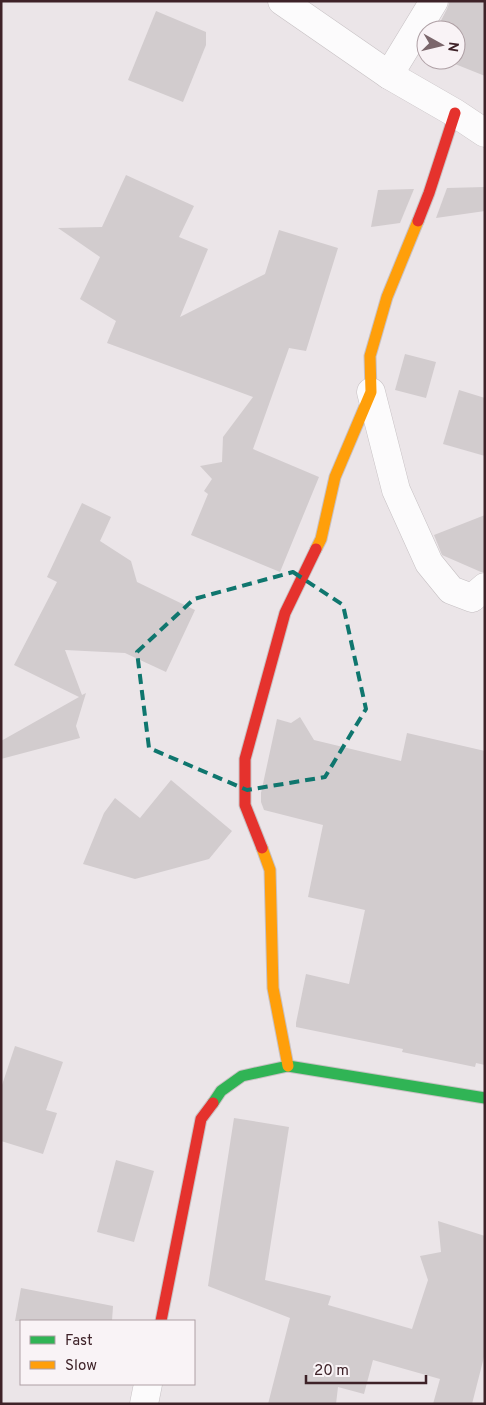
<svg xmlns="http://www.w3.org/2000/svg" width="486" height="1405" viewBox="0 0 486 1405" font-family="Overpass,sans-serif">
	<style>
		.building { fill: #d2ccce }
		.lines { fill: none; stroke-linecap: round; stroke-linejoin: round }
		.street-casing { stroke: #c6c0c3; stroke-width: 29 }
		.fast-casing { stroke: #c8c1c3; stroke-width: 13 }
		.slow-casing { stroke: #c8c1c3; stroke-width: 13 }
		.jam-casing { stroke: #c8c1c3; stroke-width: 13 }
		.street { stroke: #fcfbfc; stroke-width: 28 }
		.fast { stroke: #30b455; stroke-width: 11 }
		.slow { stroke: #ff9f0a; stroke-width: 11 }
		.jam { stroke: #e5322d; stroke-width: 11 }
		.marked { fill: none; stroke: #0f766e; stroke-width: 4; stroke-dasharray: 10 6; stroke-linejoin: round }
	</style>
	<rect width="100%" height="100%" fill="#ebe5e8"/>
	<g class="building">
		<polygon points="450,1 485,1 485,76 445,60 456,60 456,30 436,30 447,9"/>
		<polygon points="156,11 206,32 206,45 183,102 128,80"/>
		<polygon points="126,175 194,206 179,237 208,249 180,317 265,274 279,230 338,248 306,351 289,348 253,449 319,477 280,572 191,535 208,494 204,491 212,479 200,466 222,462 223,437 253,397 107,343 116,321 80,299 100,257 58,228 102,227"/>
		<polygon points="485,187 485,211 436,218 447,188"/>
		<polygon points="414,189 400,223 371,227 378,190"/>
		<polygon points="405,354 436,362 426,398 395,390"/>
		<polygon points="459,390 485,398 485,456 443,444"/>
		<polygon points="82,503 111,517 100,541 131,561 137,582 195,610 166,672 125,653 65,650 82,695 86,693 76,726 80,738 1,759 1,741 79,697 14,665 57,582 47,577"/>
		<polygon points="485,515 485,572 481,572 442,555 434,535"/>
		<polygon points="300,717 314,740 401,761 407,733 485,751 485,1065 476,1063 475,1067 402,1052 403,1049 296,1027 296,1023 306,974 349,984 365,910 308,897 323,825 264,810 261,802 261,793 277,719 291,723"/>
		<polygon points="171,780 232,831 209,859 135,879 83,864 104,813 115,798 140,818"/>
		<polygon points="15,1046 63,1062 46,1110 57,1113 43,1154 1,1141 1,1088"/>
		<polygon points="234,1118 289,1127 265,1280 331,1296 328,1305 412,1329 428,1280 420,1256 441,1252 438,1221 485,1236 485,1353 472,1404 433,1404 440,1379 373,1360 364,1394 338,1387 336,1404 268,1404 290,1318 208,1286"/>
		<polygon points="116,1160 154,1171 134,1242 97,1232"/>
		<polygon points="21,1288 113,1306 112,1321 15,1321"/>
	</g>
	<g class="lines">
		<defs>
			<g id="street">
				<polyline points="282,1 389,75 455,113 485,133"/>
				<polyline points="389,75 434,1"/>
				<polyline points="371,392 396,490 429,563 451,590 472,598 485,587"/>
				<polyline points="144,1404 148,1384"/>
			</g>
			<polyline id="fast" points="213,1103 221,1091 242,1076 288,1066 485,1098"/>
			<g id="slow">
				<polyline points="316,549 321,539 335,477 371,392 370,356 387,297 418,221"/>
				<polyline points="262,848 270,870 273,988 288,1066"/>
			</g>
			<g id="jam">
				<polyline points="418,221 429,193 455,113"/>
				<polyline points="262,848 245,805 245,759 285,613 316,549"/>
				<polyline points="161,1321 201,1119 213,1103"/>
			</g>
		</defs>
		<use href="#street" class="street-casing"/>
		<use href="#fast" class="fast-casing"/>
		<use href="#slow" class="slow-casing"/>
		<use href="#jam" class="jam-casing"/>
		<use href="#street" class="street"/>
		<use href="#fast" class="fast"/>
		<use href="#slow" class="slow"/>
		<use href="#jam" class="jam"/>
	</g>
	<path class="marked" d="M293,572L343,605L366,709L325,777L247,790L149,748L137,652L194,599Z"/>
	<rect width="486" height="1405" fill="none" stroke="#3e2228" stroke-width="5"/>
	<rect x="20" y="1320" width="175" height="65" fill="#f9f3f6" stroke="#ae9fa4"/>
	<rect x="30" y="1336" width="25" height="8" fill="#30b455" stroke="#ae9fa4"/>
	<text x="65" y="1345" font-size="15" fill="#3e2228">Fast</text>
	<rect x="30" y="1361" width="25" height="8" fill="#ff9f0a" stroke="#ae9fa4"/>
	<text x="65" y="1370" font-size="15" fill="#3e2228">Slow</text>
	<g transform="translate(441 45) rotate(98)"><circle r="24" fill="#f9f3f6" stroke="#ae9fa4"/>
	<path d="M0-4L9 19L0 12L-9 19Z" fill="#7b666b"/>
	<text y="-8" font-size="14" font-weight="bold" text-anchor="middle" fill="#3e2228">N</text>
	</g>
	<path d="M306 1375v8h120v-8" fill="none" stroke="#3e2228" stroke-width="2.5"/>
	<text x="314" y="1375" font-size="15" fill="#3e2228" stroke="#f9f3f6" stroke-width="4" paint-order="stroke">20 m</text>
</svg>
